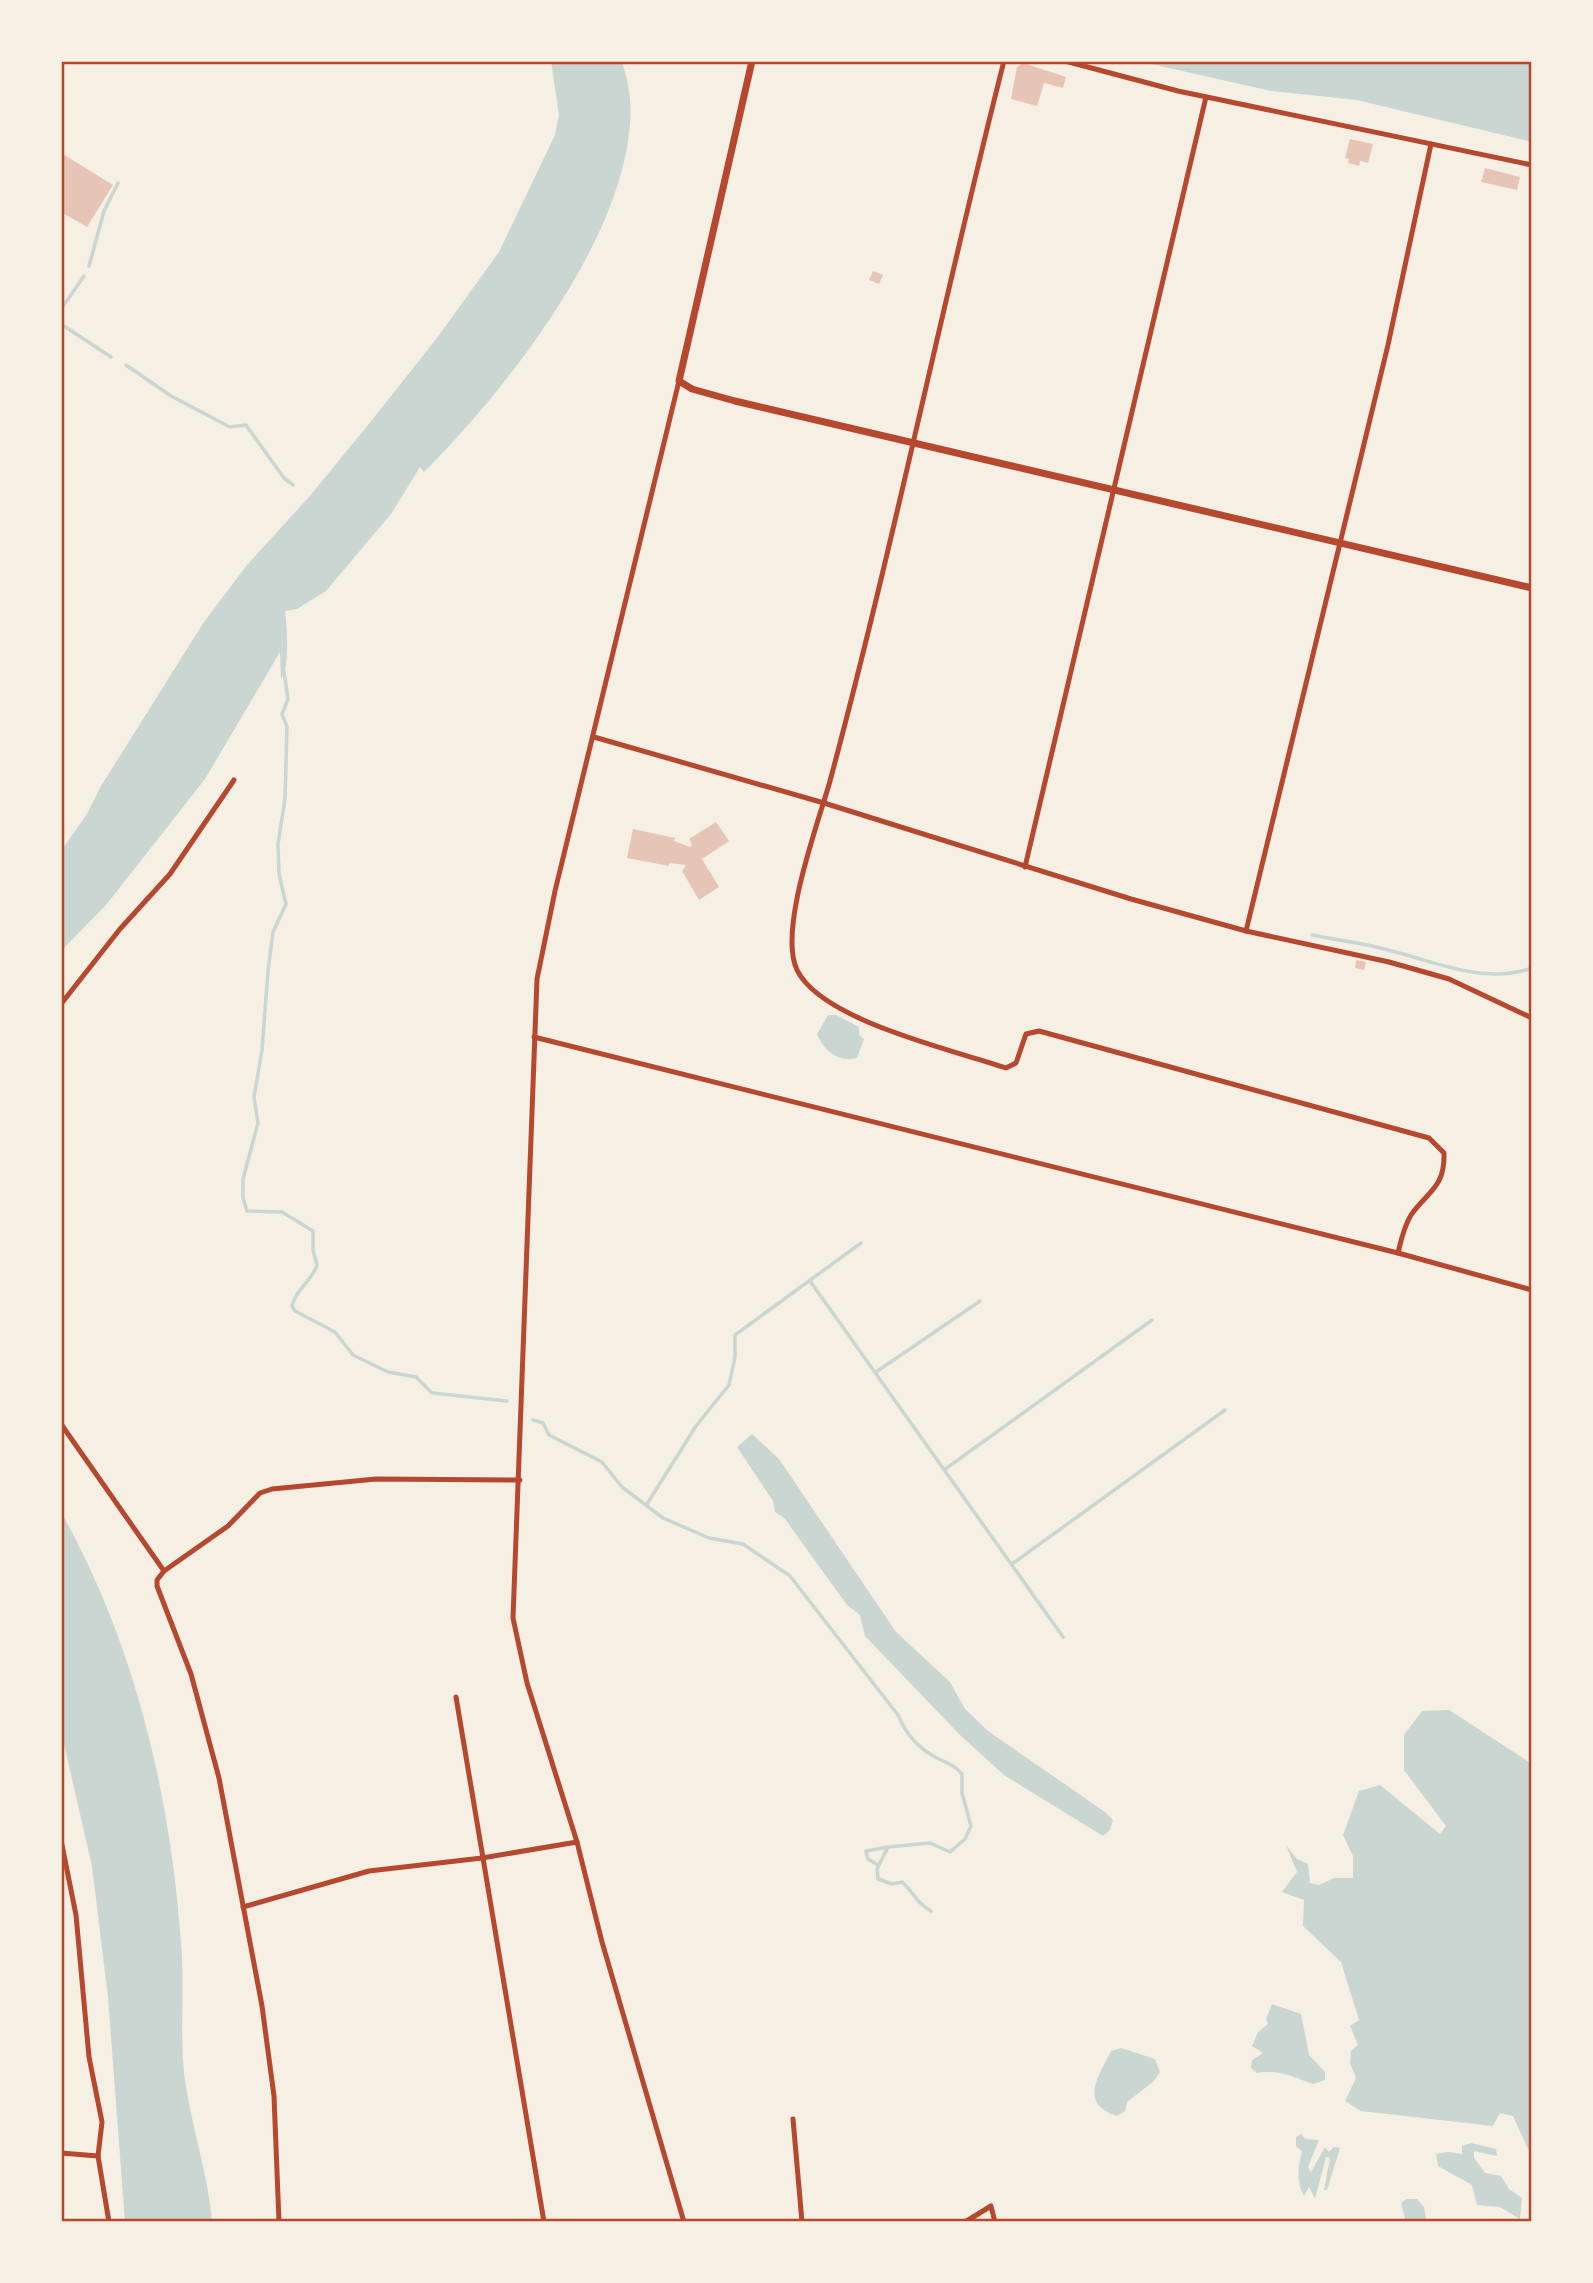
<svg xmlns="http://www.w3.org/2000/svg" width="1593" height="2283" viewBox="0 0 1593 2283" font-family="Lato,sans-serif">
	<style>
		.water { fill: #c9d6d2 }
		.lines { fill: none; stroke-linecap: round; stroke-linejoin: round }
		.stream { stroke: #c9d6d2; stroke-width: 3.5 }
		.building { fill: #e6c5b7 }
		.minor { stroke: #b5482f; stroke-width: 5 }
		.tertiary { stroke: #b5482f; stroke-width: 7 }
		.neatline { fill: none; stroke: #b5482f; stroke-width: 2.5 }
	</style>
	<rect width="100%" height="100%" fill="#f6efe4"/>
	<g class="water">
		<path d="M551,61H622C625,73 629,86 630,98C639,223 508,388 424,472L420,467L391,514L326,591L297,609L285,611C287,625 290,669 281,679L280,652L205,779L106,905L61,951V851L87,814L101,786L204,622L247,565L309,497L368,425L437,338L499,252L555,135L559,115Z"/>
		<polygon points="1138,61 1532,61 1532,142 1357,100 1271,91"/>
		<path d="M828,1015H836L859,1027V1035L864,1039L857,1058C839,1063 824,1051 817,1034Z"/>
		<polygon points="752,1434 779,1459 896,1632 950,1682 965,1709 988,1731 1105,1812 1113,1820 1110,1830 1103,1836 1004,1775 960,1735 865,1636 860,1615 847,1605 785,1519 775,1512 773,1501 737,1447"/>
		<path d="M61,1512C135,1644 170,1793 181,1943C185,1989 179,2036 185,2081C192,2128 208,2174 212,2222H125L108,1997L92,1866L61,1731Z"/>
		<polygon points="1449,1710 1532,1764 1532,2149 1528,2149 1513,2116 1500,2113 1493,2126 1361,2111 1345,2101 1356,2078 1350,2063 1351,2051 1358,2045 1350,2026 1359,2020 1341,1962 1303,1926 1304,1900 1282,1892 1297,1872 1286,1845 1297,1859 1308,1864 1310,1883 1319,1885 1334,1878 1353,1878 1353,1856 1343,1835 1359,1791 1380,1785 1440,1834 1446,1826 1404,1770 1404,1735 1422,1711"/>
		<path d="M1272,2004L1301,2014L1309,2055L1325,2072V2080L1313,2084C1294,2077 1279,2069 1257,2073L1251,2068L1252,2060L1263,2053L1252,2046L1258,2032L1268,2024L1266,2019Z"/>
		<path d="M1121,2048L1155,2059L1160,2072L1154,2081L1127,2102L1125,2111L1117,2116C1078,2103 1099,2076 1111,2051Z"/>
		<path d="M1301,2134L1305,2139L1319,2140L1308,2167L1311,2172L1325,2147L1329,2152L1334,2147L1340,2148L1327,2190H1324L1330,2158L1326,2157L1315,2199L1309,2187L1304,2196C1296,2182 1298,2166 1302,2151L1296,2146V2137Z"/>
		<polygon points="1471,2143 1496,2149 1497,2156 1474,2151 1474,2158 1485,2173 1501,2176 1509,2189 1522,2198 1520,2219 1500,2207 1477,2205 1472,2185 1438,2166 1436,2154 1448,2152 1462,2154 1462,2146"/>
		<polygon points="1406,2199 1417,2199 1424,2207 1426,2218 1421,2222 1406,2222 1401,2203"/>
	</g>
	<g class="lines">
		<g class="stream">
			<polyline points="89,266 104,211 118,183"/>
			<polyline points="61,309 84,276"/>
			<polyline points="61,324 111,357"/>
			<polyline points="126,365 171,396 230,427 246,425 284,478 293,485"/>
			<path d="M284,672L288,699L282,714L287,727L285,799L278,844L279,874L286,904L273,932L268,971L262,1050L254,1097L258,1123L243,1179V1198L247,1211L282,1212L313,1231V1250L317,1265C312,1281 296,1289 292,1306L295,1311L335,1332L353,1355L388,1372L416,1377L432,1393L507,1401"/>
			<path d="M1312,935C1335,940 1358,942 1380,948C1430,959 1481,986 1532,968"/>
			<polyline points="810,1281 1063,1637"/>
			<polyline points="876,1372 980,1301"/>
			<path d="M533,1420L543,1423L549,1435L602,1462L622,1487L663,1518L709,1538L743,1544L790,1576L898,1715C906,1734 920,1750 939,1759C949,1764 954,1765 962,1774V1793L971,1826L965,1839L950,1852L930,1843L888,1847L877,1869L878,1879L892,1884L902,1882C916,1894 913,1900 931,1911"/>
			<polyline points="944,1470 1152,1320"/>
			<polyline points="647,1504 696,1426 729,1385 735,1357 735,1335 861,1243"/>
			<polyline points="1012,1564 1225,1410"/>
			<polyline points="878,1865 868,1859 866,1851 888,1847"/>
		</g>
	</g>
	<g class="building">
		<polygon points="1023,63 1066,77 1063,88 1044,83 1037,106 1011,99 1017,67"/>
		<polygon points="1350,139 1373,144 1368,163 1360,161 1359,166 1348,163 1349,159 1345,158"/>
		<polygon points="61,153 113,185 87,227 61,212"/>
		<polygon points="1485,168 1520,177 1517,190 1481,182"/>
		<polygon points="873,271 883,275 879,284 869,280"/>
		<polygon points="716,822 729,841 702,859 719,887 699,900 682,871 686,865 669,863 669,866 627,858 633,829 675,838 674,841 690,847 692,845 689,839"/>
		<polygon points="1356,960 1366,962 1364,970 1355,968"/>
	</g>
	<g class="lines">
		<g class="minor">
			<path d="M1004,61C943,300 894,543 830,781C818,824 778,930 797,970C822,1021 954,1050 1006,1068L1016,1063L1026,1034L1039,1031L1429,1138L1444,1153C1445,1188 1428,1191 1411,1215C1404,1226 1401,1240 1398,1253"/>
			<polyline points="1065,61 1178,91 1532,165"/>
			<polyline points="679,381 555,891 537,979 513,1618 527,1683 577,1842 602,1942 684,2222"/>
			<polyline points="594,737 824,803 1131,899 1246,931 1389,962 1449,979 1532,1018"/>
			<polyline points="1025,867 1206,97"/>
			<polyline points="1246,931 1388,345 1431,144"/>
			<polyline points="61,1004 120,929 170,874 234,780"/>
			<polyline points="534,1037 1398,1253 1532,1290"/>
			<polyline points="61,1424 164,1571 157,1580 157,1586 191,1674 219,1778 262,2006 274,2096 279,2222"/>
			<polyline points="164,1571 228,1526 260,1493 272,1489 376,1479 520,1480"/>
			<polyline points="456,1697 544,2222"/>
			<polyline points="61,1840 76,1915 89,2057 102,2122 98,2156 109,2222"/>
			<polyline points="243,1907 369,1871 482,1858 577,1842"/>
			<polyline points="793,2119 802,2222"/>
			<polyline points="61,2153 98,2156"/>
			<polyline points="965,2222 991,2206 995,2222"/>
		</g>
		<polyline class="tertiary" points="752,61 679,381 692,389 735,401 1532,588"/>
	</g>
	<rect width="1593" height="2283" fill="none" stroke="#f6efe4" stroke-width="126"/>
	<rect x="63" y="63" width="1467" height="2157" class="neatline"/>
</svg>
